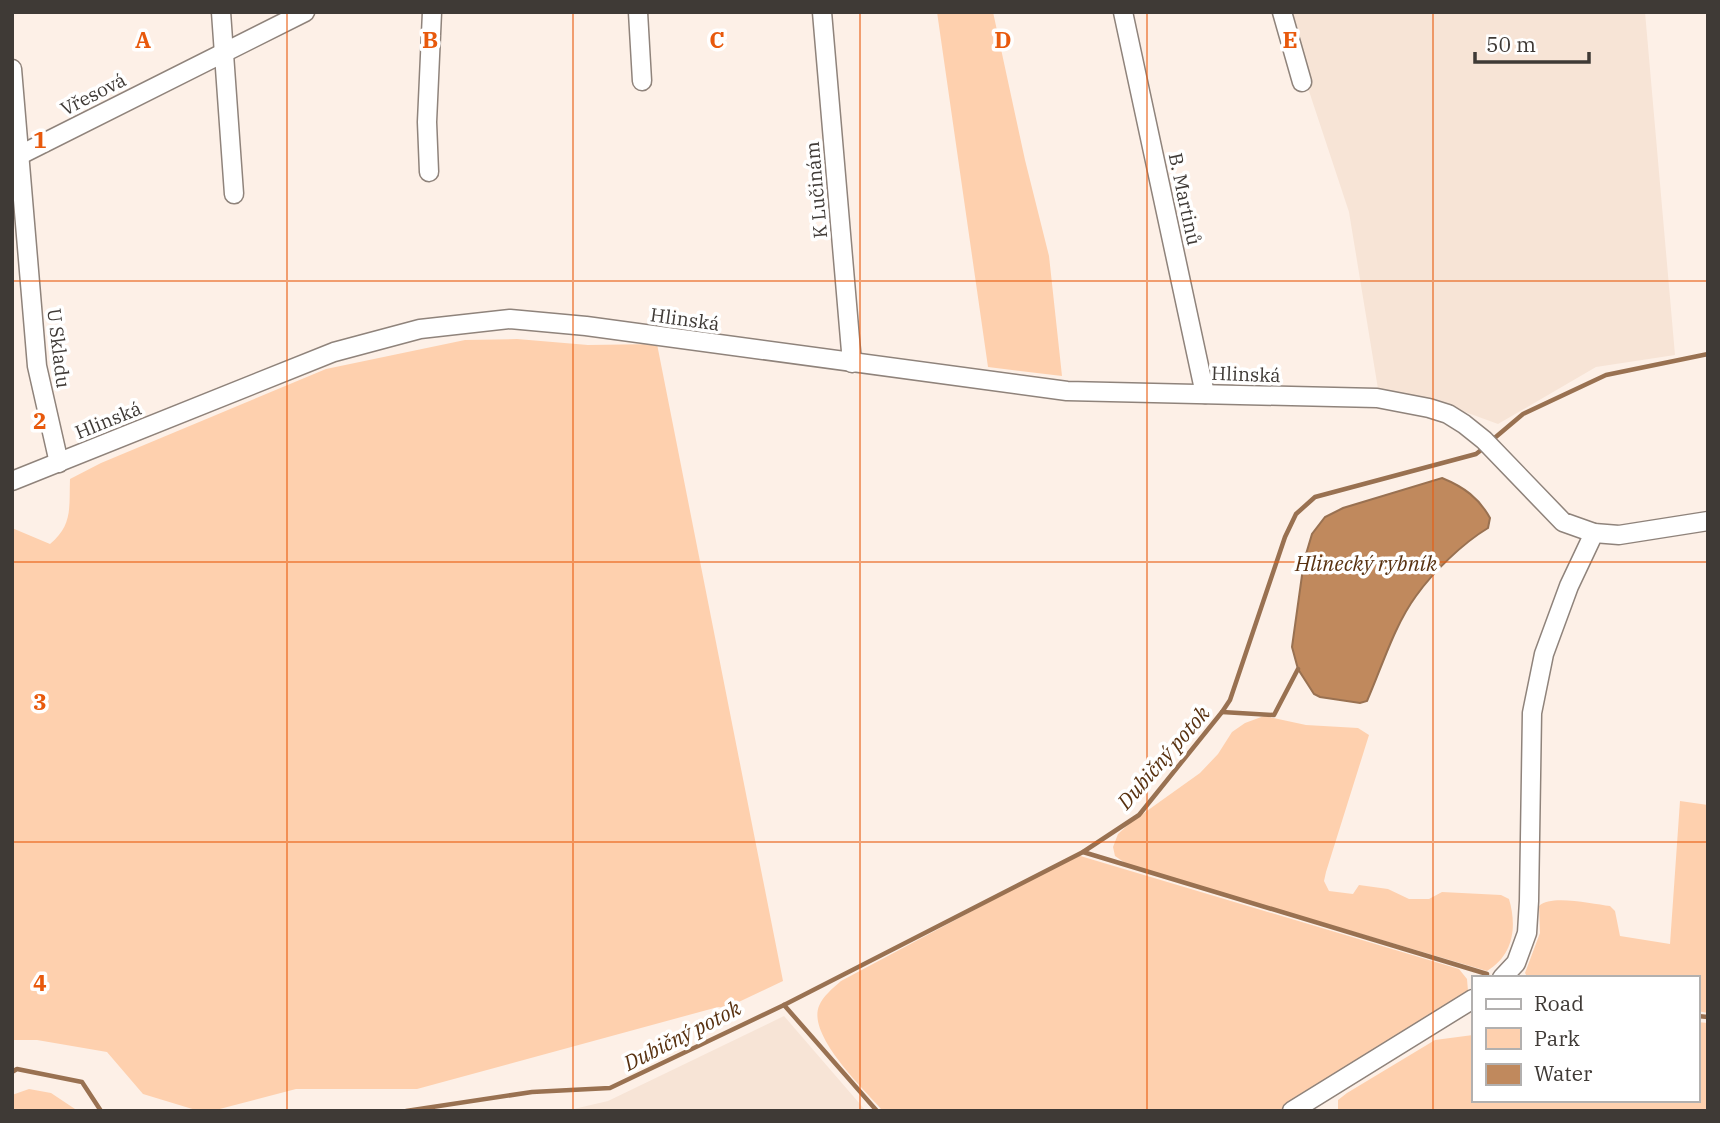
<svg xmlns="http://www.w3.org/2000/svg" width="1720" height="1123" viewBox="0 0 1720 1123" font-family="'IBM Plex Serif',serif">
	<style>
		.built { fill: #f7e4d6 }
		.green { fill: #fed0ae }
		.water { fill: #c0895d; stroke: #997151; stroke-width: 2 }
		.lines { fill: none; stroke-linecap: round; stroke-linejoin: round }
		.stream { stroke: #997151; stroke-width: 4.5 }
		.minor-casing { stroke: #8f837b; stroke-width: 21 }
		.minor { stroke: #fff; stroke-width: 18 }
		.grid { fill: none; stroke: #e8590c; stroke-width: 2; stroke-opacity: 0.55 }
		.labels { text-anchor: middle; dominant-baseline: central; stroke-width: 7; stroke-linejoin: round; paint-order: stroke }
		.street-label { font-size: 19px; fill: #3f3a36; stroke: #fff }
		.water-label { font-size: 21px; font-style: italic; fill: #583110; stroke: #fff }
		.grid-label { font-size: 23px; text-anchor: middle; font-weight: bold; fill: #e8590c; stroke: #fff; stroke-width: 7; stroke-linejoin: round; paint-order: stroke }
	</style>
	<rect width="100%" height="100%" fill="#fdf0e7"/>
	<g class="built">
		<polygon points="1291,12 1645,12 1675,355 1596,367 1498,424 1432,400 1379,395 1349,212 1306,82"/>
		<polygon points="784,1016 866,1111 565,1111 608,1101"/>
	</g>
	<g class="green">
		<polygon points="937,12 993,12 1025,160 1049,256 1062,376 988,367"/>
		<path d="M517,339L588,345L657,344L783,981L726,1008L718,1007L417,1089H296L212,1111H199L143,1094L107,1052L37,1040H12V528L50,544C73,525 69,507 70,479L101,463L326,369L465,340Z"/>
		<path d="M1264,716L1306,725L1358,728L1369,735L1326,872L1324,881L1329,891L1353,894L1359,885L1388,889L1409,899H1429L1442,892L1501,895L1509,899C1517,926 1514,955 1487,971L1128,865L1115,856L1113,847L1118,834L1130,823L1200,773L1218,754L1232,732L1245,723Z"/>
		<path d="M1680,801L1708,805V1013L1697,1011V978H1528L1525,973L1540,933L1539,906C1551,894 1593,904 1610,906L1615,911L1620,936L1670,944Z"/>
		<path d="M1077,855L1459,969L1467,979L1468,991L1461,997L1380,1045L1278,1111H883C865,1090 807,1036 819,1006C823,996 833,988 841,981Z"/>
		<polygon points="1697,1022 1708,1023 1708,1111 1338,1111 1338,1100 1347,1093 1435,1040 1473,1035 1473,1100 1697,1100"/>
		<polygon points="29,1089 51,1093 78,1111 12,1111 12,1095"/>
	</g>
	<path class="water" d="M1442,478C1464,487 1479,498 1490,518L1488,528C1463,543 1433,572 1416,596C1394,626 1382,667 1367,701L1360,703L1320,697L1314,694L1298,669L1292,647L1304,561L1312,534L1325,517L1343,508Z"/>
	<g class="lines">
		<g class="stream">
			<polyline points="1491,441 1523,414 1606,375 1708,354"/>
			<polyline points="1222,712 1274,715 1298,669"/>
			<polyline points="1083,852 1487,974"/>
			<polyline points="784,1005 877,1111"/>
			<polyline points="1697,1016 1708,1017"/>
			<polyline points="12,1072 17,1069 82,1082 101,1111"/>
			<polyline points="406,1111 532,1092 610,1088 784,1005 1083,852 1139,815 1222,712 1230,700 1285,537 1296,514 1315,497 1476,454 1485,447"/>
		</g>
		<defs>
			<g id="minor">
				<polyline points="221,12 234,194"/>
				<polyline points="638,12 642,81"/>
				<polyline points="822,12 852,363"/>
				<polyline points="1123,12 1205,394"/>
				<polyline points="1282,12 1302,82"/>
				<polyline points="12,69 37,366 59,463"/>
				<polyline points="12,159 305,12"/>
				<polyline points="429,172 427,122 432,12"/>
				<polyline points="12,481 334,352 420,329 510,319 586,326 1067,391 1377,398 1429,408 1448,414 1464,424 1484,440 1563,522 1594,533 1619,535 1708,521"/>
				<polyline points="1502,978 1516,963 1527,933 1529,901 1532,713 1544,654 1569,586 1594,533"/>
				<polyline points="1292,1111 1473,999"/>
			</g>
		</defs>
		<use href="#minor" class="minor-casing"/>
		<use href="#minor" class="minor"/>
	</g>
	<path class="grid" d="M287,12V1111M573,12V1111M860,12V1111M1147,12V1111M1433,12V1111M12,281H1708M12,562H1708M12,842H1708"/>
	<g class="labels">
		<g class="street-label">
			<text transform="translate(93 94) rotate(-27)">Vřesová</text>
			<text transform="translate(816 190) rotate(-95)">K Lučinám</text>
			<text transform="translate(1185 199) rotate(78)">B. Martinů</text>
			<text transform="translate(685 319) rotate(8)">Hlinská</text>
			<text transform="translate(59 348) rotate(83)">U Skladu</text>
			<text transform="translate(1246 374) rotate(2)">Hlinská</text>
			<text transform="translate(108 420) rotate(-22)">Hlinská</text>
		</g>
		<g class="water-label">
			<text x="1366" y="563">Hlinecký rybník</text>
			<text transform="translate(1163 757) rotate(-49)">Dubičný potok</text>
			<text transform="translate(682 1035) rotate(-27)">Dubičný potok</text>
		</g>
	</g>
	<g class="grid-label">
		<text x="143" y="48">A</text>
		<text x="430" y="48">B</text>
		<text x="717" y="48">C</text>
		<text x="1003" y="48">D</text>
		<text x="1290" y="48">E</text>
		<text x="40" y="148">1</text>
		<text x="40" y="429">2</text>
		<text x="40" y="710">3</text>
		<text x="40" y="991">4</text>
	</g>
	<rect width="1720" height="1123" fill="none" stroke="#3f3a36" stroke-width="28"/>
	<rect x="1472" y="976" width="228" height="126" fill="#ffffff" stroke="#b2b0af" stroke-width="2"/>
	<rect x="1486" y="999" width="35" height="10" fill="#ffffff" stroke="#b2b0af" stroke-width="2"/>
	<text x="1534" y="1011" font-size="21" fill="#3f3a36">Road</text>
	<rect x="1486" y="1028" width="35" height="21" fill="#fed0ae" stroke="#b2b0af" stroke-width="2"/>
	<text x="1534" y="1046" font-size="21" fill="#3f3a36">Park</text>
	<rect x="1486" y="1064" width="35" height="21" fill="#c0895d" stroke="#b2b0af" stroke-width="2"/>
	<text x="1534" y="1081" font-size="21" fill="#3f3a36">Water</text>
	<path d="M1475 52v10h114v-10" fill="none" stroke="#3f3a36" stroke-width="3.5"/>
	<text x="1486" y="52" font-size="21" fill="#3f3a36" stroke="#ffffff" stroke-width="5" paint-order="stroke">50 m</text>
</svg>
